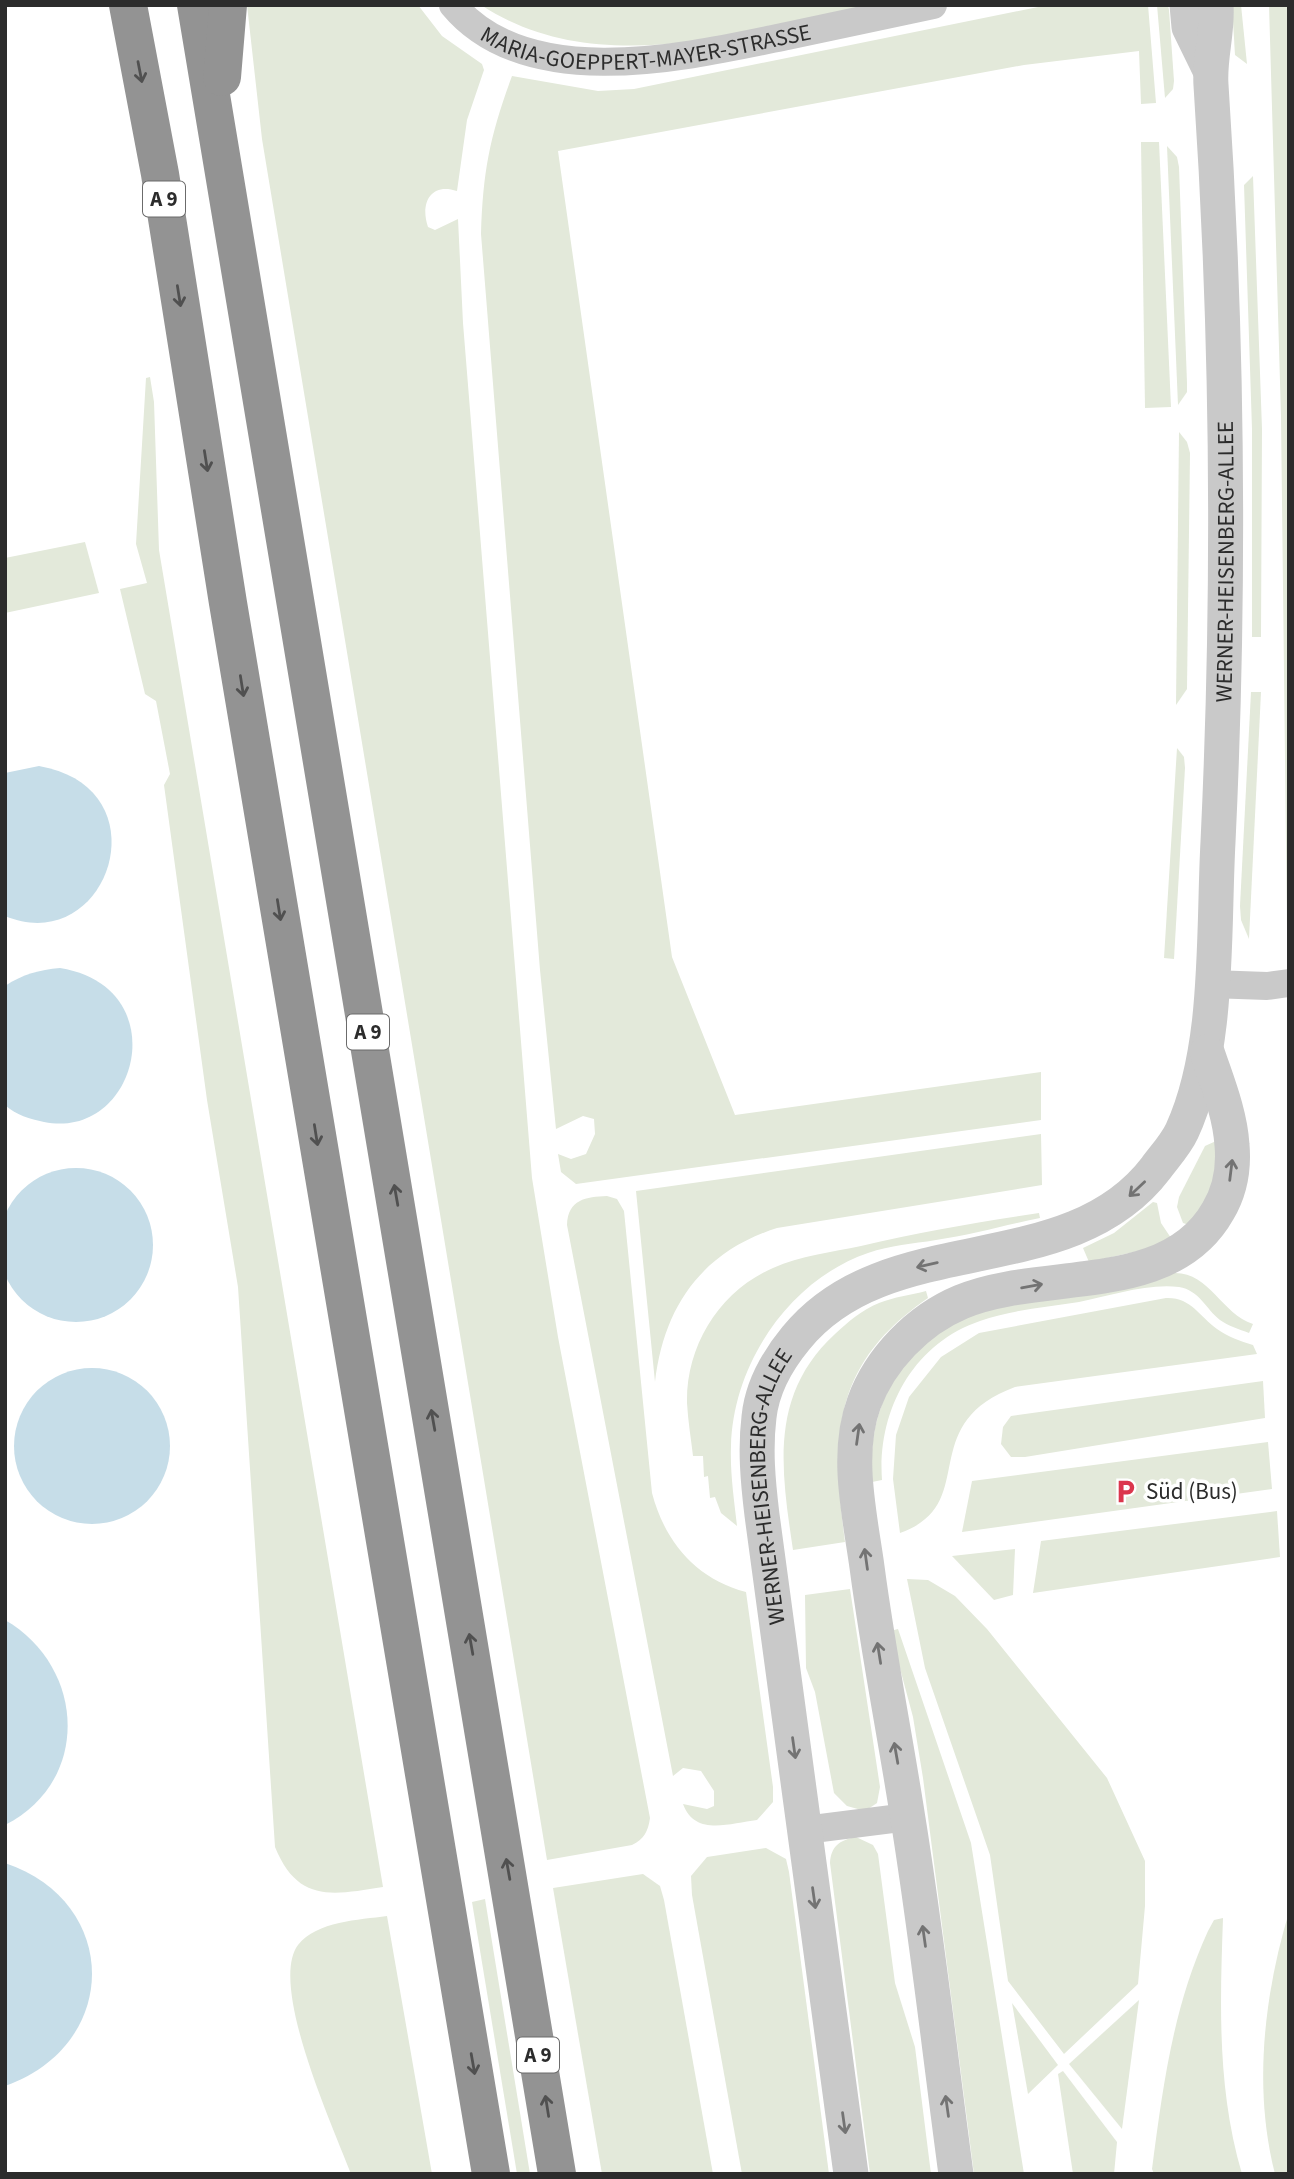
<svg xmlns="http://www.w3.org/2000/svg" width="1294" height="2179" viewBox="0 0 1294 2179" font-family="'Source Sans 3',sans-serif">
	<style>
		.green { fill: #e3e9da }
		.water { fill: #c6dde8 }
		.lines { fill: none; stroke-linecap: round; stroke-linejoin: round }
		.minor { stroke: #c9c9c9; stroke-width: 28 }
		.tertiary { stroke: #c9c9c9; stroke-width: 35 }
		.motorway { stroke: #939393; stroke-width: 38 }
		.oneway { stroke: #505050 }
		.oneway2 { stroke: #737373 }
		.labels { text-anchor: middle; dominant-baseline: central; stroke-width: 7; stroke-linejoin: round; paint-order: stroke }
		.shield { fill: #fff; stroke: #6b6b6b; stroke-width: 2 }
		.shield-label { font-size: 21px; font-weight: bold; fill: #2c2c2c }
		.street-label { font-size: 23px; fill: #2c2c2c; stroke: #fff }
		.poi-label { font-size: 23px; fill: #2c2c2c; stroke: #fff; text-anchor: start }
	</style>
	<rect width="100%" height="100%" fill="#fff"/>
	<g class="green">
		<path d="M247,5H418L442,36L482,64L484,70L467,120L457,191C430,182 420,204 428,227L435,230L458,219L463,323L532,1178L558,1337L650,1818C648,1832 644,1839 632,1845L547,1860L262,139Z"/>
		<path d="M481,5H870C745,32 597,81 481,5Z"/>
		<path d="M1048,5H1148L1156,103L1141,104L1139,51L1024,65L558,151L672,957L735,1115L1041,1072V1120L576,1184L561,1172L558,1154L571,1159L586,1154L595,1134L594,1119L583,1116L556,1129L540,970L481,234C483,170 490,136 512,76L598,91L634,89Z"/>
		<polygon points="1157,5 1168,5 1169,10 1174,81 1173,89 1165,98"/>
		<polygon points="1232,5 1241,5 1247,64 1235,55"/>
		<polygon points="1269,5 1289,5 1287,930 1281,416"/>
		<polygon points="1141,142 1159,142 1171,407 1145,408"/>
		<polygon points="1167,146 1177,157 1179,167 1187,383 1187,392 1178,405"/>
		<polygon points="1253,176 1262,429 1261,637 1252,637 1252,429 1244,185"/>
		<path d="M150,377L154,402L159,550L383,1887C332,1895 298,1903 275,1847L238,1287L207,1100L164,785L170,774L156,701L145,694L120,589L147,583L136,544L146,378Z"/>
		<polygon points="1179,432 1187,442 1190,453 1187,689 1176,705"/>
		<polygon points="85,542 99,593 5,613 5,558"/>
		<polygon points="1251,692 1261,692 1249,939 1241,920 1240,906"/>
		<polygon points="1177,748 1184,757 1185,768 1174,959 1164,958"/>
		<path d="M1041,1134L1042,1185L777,1228C702,1252 664,1306 655,1382L636,1191Z"/>
		<polygon points="1216,1141 1218,1144 1213,1190 1189,1225 1183,1223 1177,1207 1179,1197 1205,1146"/>
		<path d="M607,1196L617,1199L624,1211L652,1493C665,1542 696,1579 746,1592L773,1787V1802L757,1820C730,1823 695,1837 683,1804L707,1809L714,1806V1791L701,1771L683,1768L673,1776L567,1225C568,1199 586,1197 607,1196Z"/>
		<polygon points="1153,1202 1157,1203 1161,1223 1171,1238 1161,1246 1089,1262 1083,1248 1114,1233"/>
		<path d="M1039,1213L1040,1218C1006,1225 971,1235 936,1240C912,1244 891,1245 868,1253C789,1280 733,1364 731,1446C730,1473 734,1499 737,1526L721,1513L715,1497L710,1498L708,1476L704,1477L703,1456H693C691,1439 688,1421 687,1403C686,1345 720,1291 773,1268C800,1256 832,1252 861,1246C920,1232 980,1222 1039,1213Z"/>
		<path d="M1174,1273C1209,1272 1222,1314 1253,1324L1249,1333C1239,1329 1228,1326 1220,1320C1206,1309 1199,1290 1179,1287C1148,1283 1109,1296 1079,1302C1047,1307 1011,1310 980,1321C912,1344 877,1412 882,1480L872,1482C866,1402 903,1345 975,1312C991,1304 1015,1304 1032,1300C1080,1291 1127,1282 1174,1273Z"/>
		<path d="M926,1291L928,1298C832,1364 831,1436 845,1542L793,1550C781,1469 769,1395 835,1334C849,1321 862,1310 879,1303C894,1297 911,1295 926,1291Z"/>
		<path d="M1166,1298C1191,1297 1199,1316 1217,1329C1228,1337 1240,1341 1253,1345L1257,1354L1015,1387C913,1425 982,1504 900,1533L893,1479L896,1435L909,1397L941,1357L979,1333Z"/>
		<polygon points="1263,1381 1265,1418 1025,1457 1011,1457 1001,1444 1003,1427 1011,1416"/>
		<polygon points="1268,1442 1272,1489 962,1532 972,1481"/>
		<polygon points="1277,1511 1280,1557 1033,1593 1041,1541"/>
		<polygon points="1015,1549 1013,1595 994,1600 952,1556"/>
		<polygon points="907,1579 928,1580 955,1596 987,1629 1107,1778 1145,1861 1145,1906 1138,1984 1064,2054 1008,1981 990,1855 925,1668"/>
		<polygon points="850,1589 880,1787 877,1803 865,1811 847,1806 834,1793 815,1692 806,1668 805,1595"/>
		<polygon points="898,1629 971,1843 1024,2174 974,2174 923,1778 913,1717 890,1631"/>
		<path d="M856,1837L873,1845L878,1854L895,1983L915,2047L931,2174H870L830,1863C831,1846 840,1840 856,1837Z"/>
		<polygon points="766,1848 786,1859 789,1872 829,2174 742,2174 692,1895 691,1876 707,1857"/>
		<polygon points="643,1874 660,1886 664,1900 713,2174 602,2174 553,1888"/>
		<polygon points="485,1899 530,2174 517,2174 472,1902"/>
		<path d="M1289,1912V2174H1275C1253,2089 1264,1995 1289,1912Z"/>
		<path d="M387,1916L432,2174H351C334,2129 268,1985 298,1945C317,1921 359,1920 387,1916Z"/>
		<path d="M1223,1918C1220,2005 1217,2089 1242,2174H1154L1152,2169C1163,2086 1173,2007 1208,1931L1214,1920Z"/>
		<polygon points="1139,2000 1122,2129 1069,2064"/>
		<polygon points="1012,2003 1058,2065 1028,2094"/>
		<polygon points="1063,2071 1117,2142 1114,2174 1073,2174 1058,2074"/>
	</g>
	<g class="water">
		<path d="M39,766C166,788 108,959 5,916V773Z"/>
		<path d="M60,968C177,987 138,1141 44,1122C30,1119 16,1115 5,1105V986C23,974 39,970 60,968Z"/>
		<circle cx="76" cy="1245" r="77"/>
		<circle cx="92" cy="1446" r="78"/>
		<path d="M5,1620C85,1666 92,1781 5,1825Z"/>
		<path d="M5,1863C121,1902 121,2045 5,2086Z"/>
	</g>
	<g class="lines">
		<g class="minor">
			<path id="s1" d="M453,5C528,95 690,56 787,36C836,26 884,15 933,5"/>
			<polyline points="1211,984 1267,986 1289,983"/>
			<polyline points="805,1830 908,1817"/>
		</g>
		<g class="tertiary">
			<polyline points="1187,5 1189,27 1210,70"/>
			<path id="s2" d="M851,2174L762,1515C758,1482 755,1450 759,1417C762,1388 777,1361 796,1338C888,1225 1068,1284 1156,1168C1165,1156 1176,1144 1182,1131C1220,1048 1213,933 1218,842C1230,589 1228,337 1211,85C1209,58 1218,32 1216,5"/>
			<path d="M956,2174C940,2055 927,1937 908,1819C895,1735 878,1651 867,1567C860,1516 845,1454 864,1403C880,1359 918,1320 961,1302C1042,1268 1169,1298 1218,1211C1230,1191 1234,1168 1232,1145C1230,1113 1217,1082 1207,1052"/>
		</g>
		<g class="motorway">
			<polyline points="128,5 160,174 228,603 491,2174"/>
			<polyline points="196,5 557,2174"/>
			<polyline points="222,77 228,5"/>
		</g>
	</g>
	<defs><path id="oneway-shaft" d="M-6 0H5M1.5-3L5.5 0L1.5 3" fill="none" stroke-width="1.6" stroke-linecap="round" stroke-linejoin="round" transform="scale(1.75)"/></defs>
	<g class="oneway">
		<use href="#oneway-shaft" transform="translate(140 72) rotate(79)"/>
		<use href="#oneway-shaft" transform="translate(179 296) rotate(81)"/>
		<use href="#oneway-shaft" transform="translate(206 461) rotate(81)"/>
		<use href="#oneway-shaft" transform="translate(242 686) rotate(81)"/>
		<use href="#oneway-shaft" transform="translate(279 910) rotate(81)"/>
		<use href="#oneway-shaft" transform="translate(316 1135) rotate(81)"/>
		<use href="#oneway-shaft" transform="translate(396 1195) rotate(-100)"/>
		<use href="#oneway-shaft" transform="translate(433 1420) rotate(-100)"/>
		<use href="#oneway-shaft" transform="translate(471 1644) rotate(-100)"/>
		<use href="#oneway-shaft" transform="translate(508 1869) rotate(-100)"/>
		<use href="#oneway-shaft" transform="translate(473 2064) rotate(80)"/>
		<use href="#oneway-shaft" transform="translate(547 2106) rotate(-99)"/>
	</g>
	<g class="oneway2">
		<use href="#oneway-shaft" transform="translate(1231 1170) rotate(-83)"/>
		<use href="#oneway-shaft" transform="translate(1137 1189) rotate(137)"/>
		<use href="#oneway-shaft" transform="translate(927 1265) rotate(167)"/>
		<use href="#oneway-shaft" transform="translate(1032 1286) rotate(-10)"/>
		<use href="#oneway-shaft" transform="translate(858 1434) rotate(-82)"/>
		<use href="#oneway-shaft" transform="translate(866 1559) rotate(-98)"/>
		<use href="#oneway-shaft" transform="translate(879 1653) rotate(-99)"/>
		<use href="#oneway-shaft" transform="translate(794 1748) rotate(82)"/>
		<use href="#oneway-shaft" transform="translate(896 1753) rotate(-100)"/>
		<use href="#oneway-shaft" transform="translate(814 1898) rotate(82)"/>
		<use href="#oneway-shaft" transform="translate(924 1936) rotate(-98)"/>
		<use href="#oneway-shaft" transform="translate(947 2106) rotate(-98)"/>
		<use href="#oneway-shaft" transform="translate(844 2123) rotate(82)"/>
	</g>
	<defs>
		<symbol id="parking-bare" viewBox="-9 -9 18 18"><path d="M-3.5-5.5H1a3.5 3.5 0 0 1 0 7H-1V5.5H-3.5ZM-1-3.4V-.6H.8a1.4 1.4 0 0 0 0-2.8Z" fill="#db364d" stroke="#fff" stroke-width="2.5" paint-order="stroke"/></symbol>
	</defs>
	<g fill-rule="evenodd">
		<use href="#parking-bare" x="1108" y="1474" width="35" height="35"/>
	</g>
	<g class="labels">
		<g class="shield">
			<rect x="143" y="181.5" width="42" height="35" rx="5"/>
			<rect x="347" y="1014.5" width="42" height="35" rx="5"/>
			<rect x="517" y="2037.5" width="42" height="35" rx="5"/>
		</g>
		<g class="shield-label">
			<text x="164" y="199">A 9</text>
			<text x="368" y="1032">A 9</text>
			<text x="538" y="2055">A 9</text>
		</g>
		<g class="street-label">
			<text stroke="none"><textPath href="#s1" startOffset="208">MARIA-GOEPPERT-MAYER-STRASSE</textPath></text>
			<text stroke="none"><textPath href="#s2" startOffset="1878">WERNER-HEISENBERG-ALLEE</textPath></text>
			<text stroke="none"><textPath href="#s2" startOffset="695">WERNER-HEISENBERG-ALLEE</textPath></text>
		</g>
		<g class="poi-label">
			<text x="1146" y="1491">Süd (Bus)</text>
		</g>
	</g>
	<rect width="1294" height="2179" fill="none" stroke="#2c2c2c" stroke-width="14"/>
</svg>
